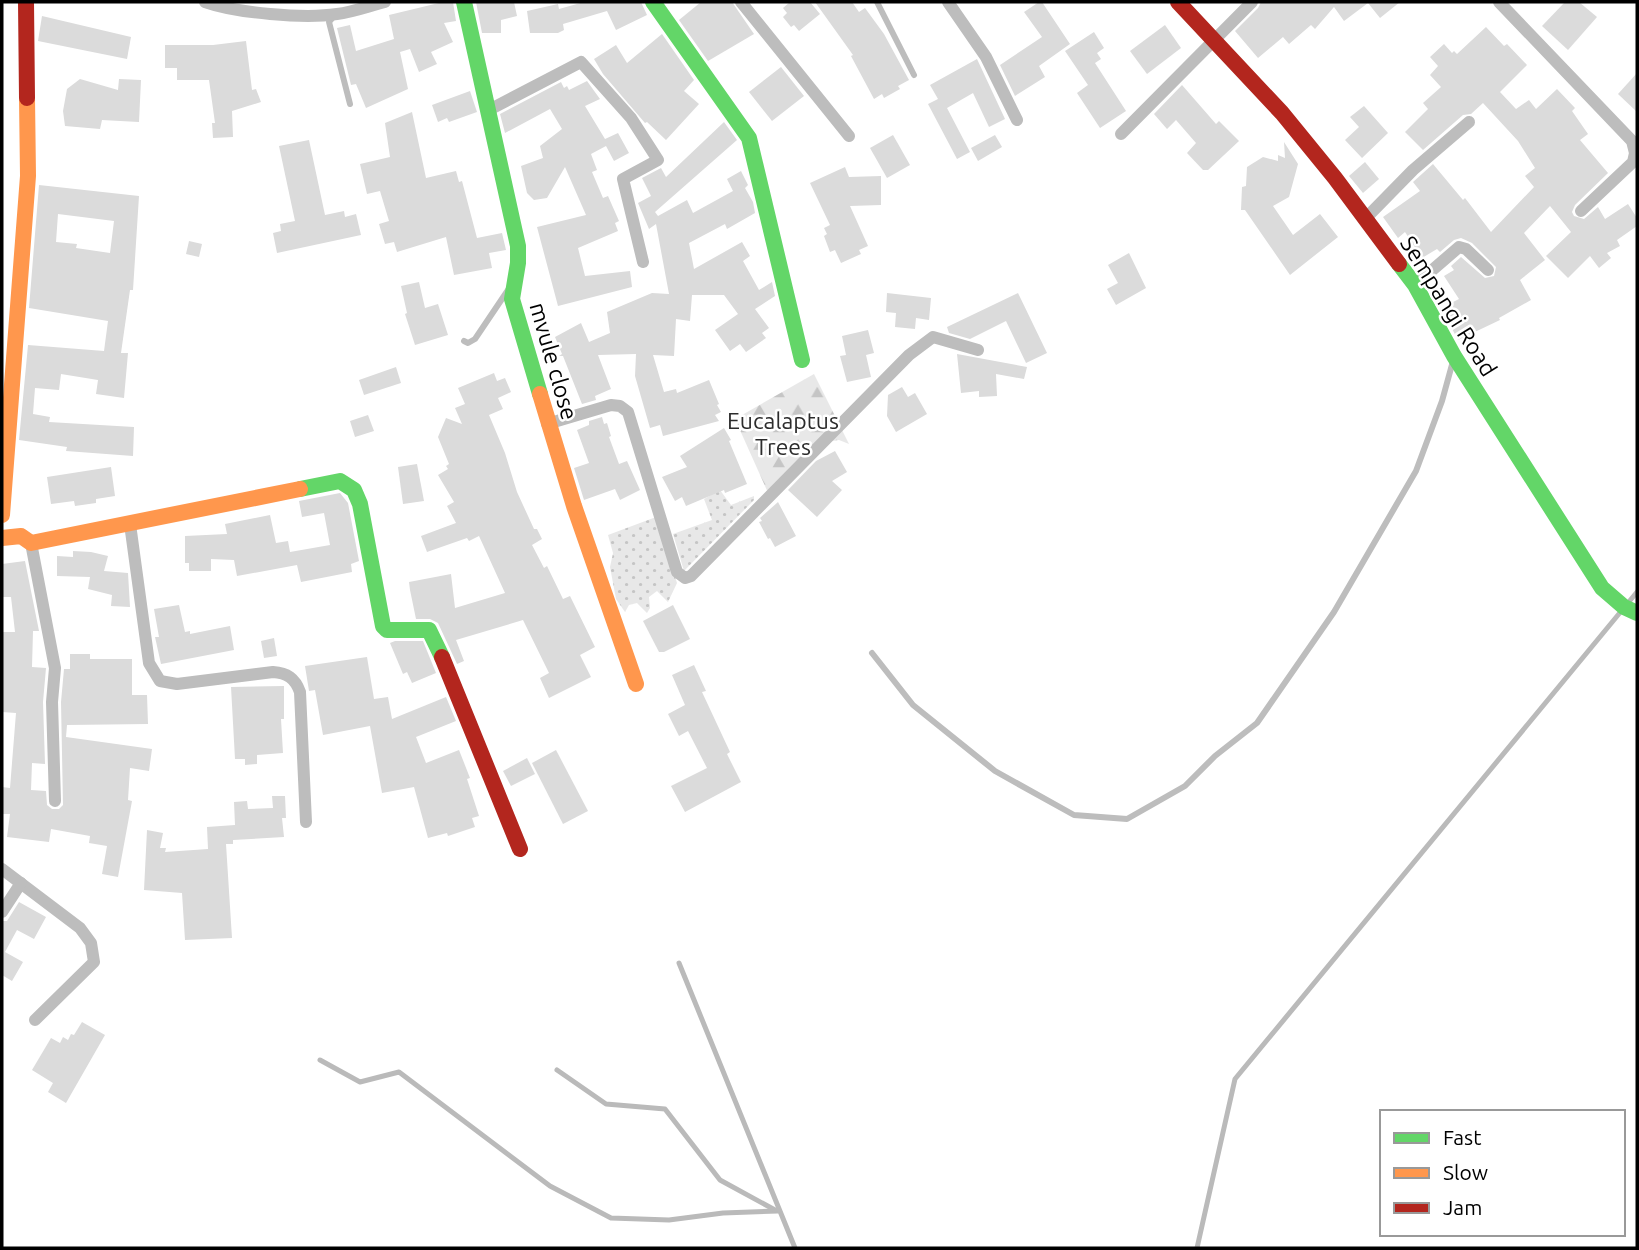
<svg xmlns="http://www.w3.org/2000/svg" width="1639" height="1250" viewBox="0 0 1639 1250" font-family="Ubuntu,sans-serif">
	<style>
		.grass { fill: url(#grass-dots) }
		.forest { fill: url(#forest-firs) }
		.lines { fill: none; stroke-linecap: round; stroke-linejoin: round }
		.stream { stroke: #bababa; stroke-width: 5 }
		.building { fill: #dbdbdb; fill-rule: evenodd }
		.lane { stroke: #bdbdbd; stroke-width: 6 }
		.street { stroke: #bdbdbd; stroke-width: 12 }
		.fast { stroke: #63d668; stroke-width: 16 }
		.slow { stroke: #ff974d; stroke-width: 16 }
		.jam { stroke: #b3261e; stroke-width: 16 }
		.labels { text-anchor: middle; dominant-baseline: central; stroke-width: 5; stroke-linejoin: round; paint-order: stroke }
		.street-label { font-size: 23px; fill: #000; stroke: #fff }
		.park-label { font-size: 23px; fill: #2c2c2c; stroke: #fff }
	</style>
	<defs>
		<pattern id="grass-dots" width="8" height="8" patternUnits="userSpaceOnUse" patternTransform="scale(1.75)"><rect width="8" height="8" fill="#e8e8e8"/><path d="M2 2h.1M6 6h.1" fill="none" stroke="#c5c5c5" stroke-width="1.8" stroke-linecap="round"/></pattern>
		<pattern id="forest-firs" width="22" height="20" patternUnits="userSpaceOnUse" patternTransform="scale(1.75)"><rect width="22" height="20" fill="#e8e8e8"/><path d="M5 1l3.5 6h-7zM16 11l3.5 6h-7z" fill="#c5c5c5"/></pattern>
	</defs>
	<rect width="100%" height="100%" fill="#fff"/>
	<g class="grass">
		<polygon points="720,490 731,505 754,496 754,500 684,571 673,534 712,520 704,499"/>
		<polygon points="656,517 677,583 668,602 657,591 649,597 650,608 647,613 637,603 629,605 625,612 616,599 610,567 613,553 608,535"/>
	</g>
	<polygon class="forest" points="814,374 849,444 839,440 832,441 769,495 735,419"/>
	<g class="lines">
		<g class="stream">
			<polyline points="679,963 795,1248"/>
			<polyline points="320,1060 360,1082 399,1072 550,1186 611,1218 669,1220 723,1213 778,1211"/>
			<polyline points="557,1070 606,1104 665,1109 720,1180 775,1210"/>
			<polyline points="1197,1248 1235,1079 1637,592"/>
		</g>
	</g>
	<g class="building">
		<polygon points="443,2 453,2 456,21 444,23 453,42 431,52 437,64 419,72 410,49 400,52 408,89 366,108 356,84 351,85 337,28 350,25 356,51 394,39 389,15"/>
		<polygon points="476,2 514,2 517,16 501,20 501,33 482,33"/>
		<polygon points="584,2 641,2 647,15 616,30 607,11 563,24 564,30 558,33 530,33 527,11 558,4 559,9"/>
		<polygon points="701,2 732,2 754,34 708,61 679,20"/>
		<polygon points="790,2 810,2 820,14 799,31 794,25 791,27 783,17 787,13 783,8"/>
		<polygon points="815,2 852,2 859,12 865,8 884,34 909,80 898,86 900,89 884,98 882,94 874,99 851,56 853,55"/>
		<polygon points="1039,2 1042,2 1070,44 1039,66 1045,77 1015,96 1000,65 1042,37 1024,12"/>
		<polygon points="1261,2 1400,2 1380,18 1368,3 1344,21 1334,7 1315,29 1311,25 1289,44 1283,37 1258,58 1235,31 1258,8"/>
		<polygon points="1565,2 1579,2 1597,17 1568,50 1542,26"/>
		<polygon points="42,16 131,37 127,59 38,41"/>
		<polygon points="1165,25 1181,48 1147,74 1130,51"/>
		<polygon points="1486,27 1504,46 1507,44 1527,65 1500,92 1516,109 1529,100 1536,109 1557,89 1575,108 1572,111 1588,134 1580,140 1608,173 1575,205 1572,212 1574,216 1584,219 1598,207 1605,219 1628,204 1637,218 1637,226 1617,240 1620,246 1607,253 1611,258 1599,268 1590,256 1568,278 1546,256 1571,232 1550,206 1524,233 1545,260 1520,280 1531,300 1499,318 1500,320 1458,340 1441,308 1459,299 1444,276 1454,270 1451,266 1461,257 1485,278 1494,276 1496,267 1472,243 1461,238 1454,240 1440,252 1437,249 1422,258 1405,232 1398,238 1383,217 1420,191 1413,182 1433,164 1463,200 1465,198 1491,232 1534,187 1525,176 1535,168 1518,141 1483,103 1471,114 1463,115 1423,150 1405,132 1428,109 1423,103 1441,87 1430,75 1438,66 1430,57 1444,44 1452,53 1454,51 1457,54"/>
		<polygon points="1094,32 1104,48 1097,53 1101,59 1095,63 1126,111 1100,128 1077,93 1088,85 1065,51"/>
		<polygon points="662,34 694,80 684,91 699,104 666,140 647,122 645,123 603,74 594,59 616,45 627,63"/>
		<polygon points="246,41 252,90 256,89 261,102 232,111 233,137 213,138 212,123 215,123 209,80 177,80 177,68 165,68 165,45 213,45"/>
		<polygon points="977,59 1005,119 989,127 973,93 947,108 970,152 957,159 928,104 938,99 930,85"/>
		<polygon points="781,67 804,96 772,121 749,92"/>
		<polygon points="1637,73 1637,112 1618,94"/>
		<polygon points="80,79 118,90 119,79 141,80 139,122 102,120 100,129 65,126 63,111 67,89"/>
		<polygon points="587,81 600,99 585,106 605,139 618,133 629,153 614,161 606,146 591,154 597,170 592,172 603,198 608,196 619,221 615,223 618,231 578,248 585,276 630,271 632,287 558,306 537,227 586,215 565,167 547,198 534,200 527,193 521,166 543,158 540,146 562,129 550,109 505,133 500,114 561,82 564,88 567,86 569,90"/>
		<polygon points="1182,85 1216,124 1219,121 1239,141 1208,170 1203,170 1187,153 1196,143 1176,120 1167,129 1154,114"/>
		<polygon points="470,91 477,112 449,122 447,118 438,122 432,105"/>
		<polygon points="1364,106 1388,133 1362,158 1345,140 1359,127 1350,117"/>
		<polygon points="412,112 426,178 456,171 459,182 462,181 477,238 502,233 506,250 489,253 492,268 454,275 446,237 397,252 394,242 385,244 379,224 389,221 380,191 367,194 360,164 390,157 385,123"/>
		<polygon points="724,122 737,140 655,212 658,216 687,200 693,213 733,191 727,179 741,171 748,185 745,188 753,202 755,213 727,229 725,224 689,243 694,269 742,242 750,256 743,261 759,290 772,282 775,296 755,309 769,328 762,333 766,338 746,352 740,344 730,351 715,330 738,314 724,295 692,295 690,321 676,319 674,356 653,355 664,392 676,389 677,393 709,380 719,404 717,405 721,412 715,415 719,421 663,436 660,425 650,428 635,376 636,354 598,355 611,389 595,396 596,400 582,404 563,356 559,356 562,354 555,337 581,323 589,342 610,333 607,312 652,293 669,294 656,224 649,229 638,203 651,196 642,178 661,168 666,177"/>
		<polygon points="893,135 910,165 887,178 870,148"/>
		<polygon points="995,135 1002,147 978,161 971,148"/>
		<polygon points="309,140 325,215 344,211 345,217 356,214 361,235 277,253 273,233 281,231 280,224 295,221 279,146"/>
		<polygon points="1284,142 1298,164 1289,197 1273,206 1293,235 1320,214 1338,237 1290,275 1245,210 1241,210 1242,187 1246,186 1247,167 1263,157 1278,161 1278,155 1285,158"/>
		<polygon points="1365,162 1379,179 1363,193 1349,176"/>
		<polygon points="845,167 849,177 881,176 881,205 850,206 868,246 859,250 861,254 841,263 835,250 830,252 824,236 827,234 824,228 830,225 810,183"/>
		<path d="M39,185L139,196L133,290H130L121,353H128L124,398L96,394L98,380L61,374L59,390L35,388L33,414L50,417L49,422L134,427L133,456L66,451L67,447L19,440L28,345L104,351L108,321L29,308ZM58,214L114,221L110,253L76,248L77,244L56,242Z"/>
		<polygon points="189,241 202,244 199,257 186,254"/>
		<polygon points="1129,253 1146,288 1116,305 1107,289 1118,283 1108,265"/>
		<polygon points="419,282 425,308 438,304 448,335 415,345 405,314 407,313 401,286"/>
		<polygon points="887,293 931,298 929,320 916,318 915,329 895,327 896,313 886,312"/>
		<polygon points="1018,293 1047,353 1026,363 1006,321 970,339 949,333 947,327"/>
		<polygon points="868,330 874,353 866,355 871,377 847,382 840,356 846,355 842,336"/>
		<polygon points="957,354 1027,367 1024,379 996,374 997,396 979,397 979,391 961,393"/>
		<polygon points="396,367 401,383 364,395 359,380"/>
		<polygon points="494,373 497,381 505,378 511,392 498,398 503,409 489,415 505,453 517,492 534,529 537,529 542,539 532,545 544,568 547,566 563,599 570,596 595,647 580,655 591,677 549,698 540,678 549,673 523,620 456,640 464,661 457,664 438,623 430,619 416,619 410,590 409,582 451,574 455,608 505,593 479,536 469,541 467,538 427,552 421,536 456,523 447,506 454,502 438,475 448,469 446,466 449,464 438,437 446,418 462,424 455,408 465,404 458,388"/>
		<polygon points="902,387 908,397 915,393 927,414 896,432 887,416 888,395"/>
		<polygon points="368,415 374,431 355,437 350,421"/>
		<polygon points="602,417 604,424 607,423 611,436 609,437 619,464 627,461 640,490 620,500 615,489 584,500 574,468 589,463 577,430 589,425 589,421"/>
		<polygon points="724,428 731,440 729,441 747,484 725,493 724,490 686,506 682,497 675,501 662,477 687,467 680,456"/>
		<polygon points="835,451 847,472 832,481 842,490 817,517 788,490 816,461"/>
		<polygon points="417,464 424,501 403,504 398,467"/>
		<polygon points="111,467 115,496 96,499 96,503 75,506 74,501 51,504 47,477"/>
		<polygon points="340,493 348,503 359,561 351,564 352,572 301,582 297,565 237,576 234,560 211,559 211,571 189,571 189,563 185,563 185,536 227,534 225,524 270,515 276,543 288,541 290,552 330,545 324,513 302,517 299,501"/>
		<polygon points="778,502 796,536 775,547 770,538 768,539 759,522 762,521 760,518"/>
		<polygon points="73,551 91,552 108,556 104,571 128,573 130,607 111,606 112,595 88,589 90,577 57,576 57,556 73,557"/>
		<polygon points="25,561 39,631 33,631 32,667 46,668 43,702 45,764 32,763 31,790 46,791 47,805 52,809 59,809 63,805 61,702 64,669 70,669 70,654 90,654 90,659 132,659 132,695 147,695 148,724 67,725 66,737 152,749 149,771 130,768 128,800 132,801 118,877 102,874 107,846 89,843 90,836 51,829 49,842 7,837 10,814 2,814 2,787 10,788 16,713 2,712 2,632 15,632 11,597 2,597 2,564"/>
		<polygon points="179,605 185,632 190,631 190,634 230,626 234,650 161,664 155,637 159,637 154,609"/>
		<polygon points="673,605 690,639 664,652 659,652 643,621"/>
		<polygon points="274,638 277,656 264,658 261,641"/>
		<polygon points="395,641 423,641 436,673 412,683 407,672 403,674 390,643"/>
		<polygon points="367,657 374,699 388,697 392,719 446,697 456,721 416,737 426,763 459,750 470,778 467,779 479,816 472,818 475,827 448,836 447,833 428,838 414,787 382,793 370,726 323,735 315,690 309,691 305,666"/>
		<polygon points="694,665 706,691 702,692 730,752 727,754 741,782 685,812 671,786 707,768 688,731 679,736 668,714 685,705 672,675"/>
		<polygon points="284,686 284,719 281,719 283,753 257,755 257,764 245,765 245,759 235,759 231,687"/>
		<polygon points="556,750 588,811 563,824 532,763"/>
		<polygon points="527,758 535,774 511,786 503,771"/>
		<polygon points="272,796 285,796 286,818 282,818 284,837 233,840 233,844 226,844 232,938 185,940 182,893 144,890 147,830 163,833 160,848 166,848 165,852 208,849 207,827 235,825 234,802 247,801 248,809 273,808"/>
		<polygon points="19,902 46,917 34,939 17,930 5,952 23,962 12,981 2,975 2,921 7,921"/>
		<polygon points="82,1022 105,1035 66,1103 48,1092 53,1083 32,1070 51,1038 60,1043 63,1037 68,1040 71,1034 74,1035"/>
	</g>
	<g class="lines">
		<g class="lane">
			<polyline points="877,2 914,75"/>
			<polyline points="334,16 329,22 350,104"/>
			<polyline points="464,341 468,343 475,339 508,290"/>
			<polyline points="872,653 913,705 995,771 1074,815 1127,819 1185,786 1215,756 1257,723 1334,612 1416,471 1442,401 1453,361"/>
		</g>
		<g class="street">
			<path d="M205,2C236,13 304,19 337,14C353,12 369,6 385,2"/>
			<polyline points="741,2 849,136"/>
			<polyline points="948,2 986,57 1017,120"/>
			<polyline points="1499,2 1632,141 1635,153 1633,162 1581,211"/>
			<polyline points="487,111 581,62 631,118 658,160 623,179 643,262"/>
			<polyline points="1121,134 1252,2"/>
			<polyline points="1365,219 1413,170 1469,122"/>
			<polyline points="1415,285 1459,247 1466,249 1488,270"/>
			<polyline points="547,424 611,405 620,406 628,412 677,572 685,578 691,576 909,355 933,337 978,350"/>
			<path d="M130,524L149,663L160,681L177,684L273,672C287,673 295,678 300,692L306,822"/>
			<polyline points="31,543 55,668 52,702 55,801"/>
			<polyline points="2,869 80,928 91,943 94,962 35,1020"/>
			<polyline points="2,912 21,883"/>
		</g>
		<g class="fast">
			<polyline points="464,2 518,246 518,263 512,299 540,394"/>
			<polyline points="653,2 749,138 802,360"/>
			<polyline points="1399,264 1415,285 1454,356 1602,588 1624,607 1637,613"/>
			<polyline points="300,489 340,481 354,490 360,504 383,626 387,630 429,630 442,657"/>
		</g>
		<g class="slow">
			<polyline points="540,394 574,506 636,684"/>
			<polyline points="2,515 28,176 27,98"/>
			<polyline points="2,538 21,536 31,543 300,489"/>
		</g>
		<g class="jam">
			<polyline points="26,2 27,98"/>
			<polyline points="1178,2 1282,113 1335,178 1399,264"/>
			<polyline points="442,657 520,849"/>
		</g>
	</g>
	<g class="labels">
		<g class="street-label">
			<text transform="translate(1449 306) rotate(58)">Sempangi Road</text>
			<text transform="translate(554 361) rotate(74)">mvule close</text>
		</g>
		<g class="park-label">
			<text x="783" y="420">Eucalaptus<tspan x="783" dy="26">Trees</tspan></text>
		</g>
	</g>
	<rect width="1639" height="1250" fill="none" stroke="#000000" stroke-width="7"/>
	<rect x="1380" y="1110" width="245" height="126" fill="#ffffff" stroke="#999999" stroke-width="2"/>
	<rect x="1394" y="1133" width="35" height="10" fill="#63d668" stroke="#999999" stroke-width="2"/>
	<text x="1443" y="1145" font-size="21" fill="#000000">Fast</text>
	<rect x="1394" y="1168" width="35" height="10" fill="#ff974d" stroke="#999999" stroke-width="2"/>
	<text x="1443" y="1180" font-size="21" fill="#000000">Slow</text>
	<rect x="1394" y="1203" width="35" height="10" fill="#b3261e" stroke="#999999" stroke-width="2"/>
	<text x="1443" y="1215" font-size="21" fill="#000000">Jam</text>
</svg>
